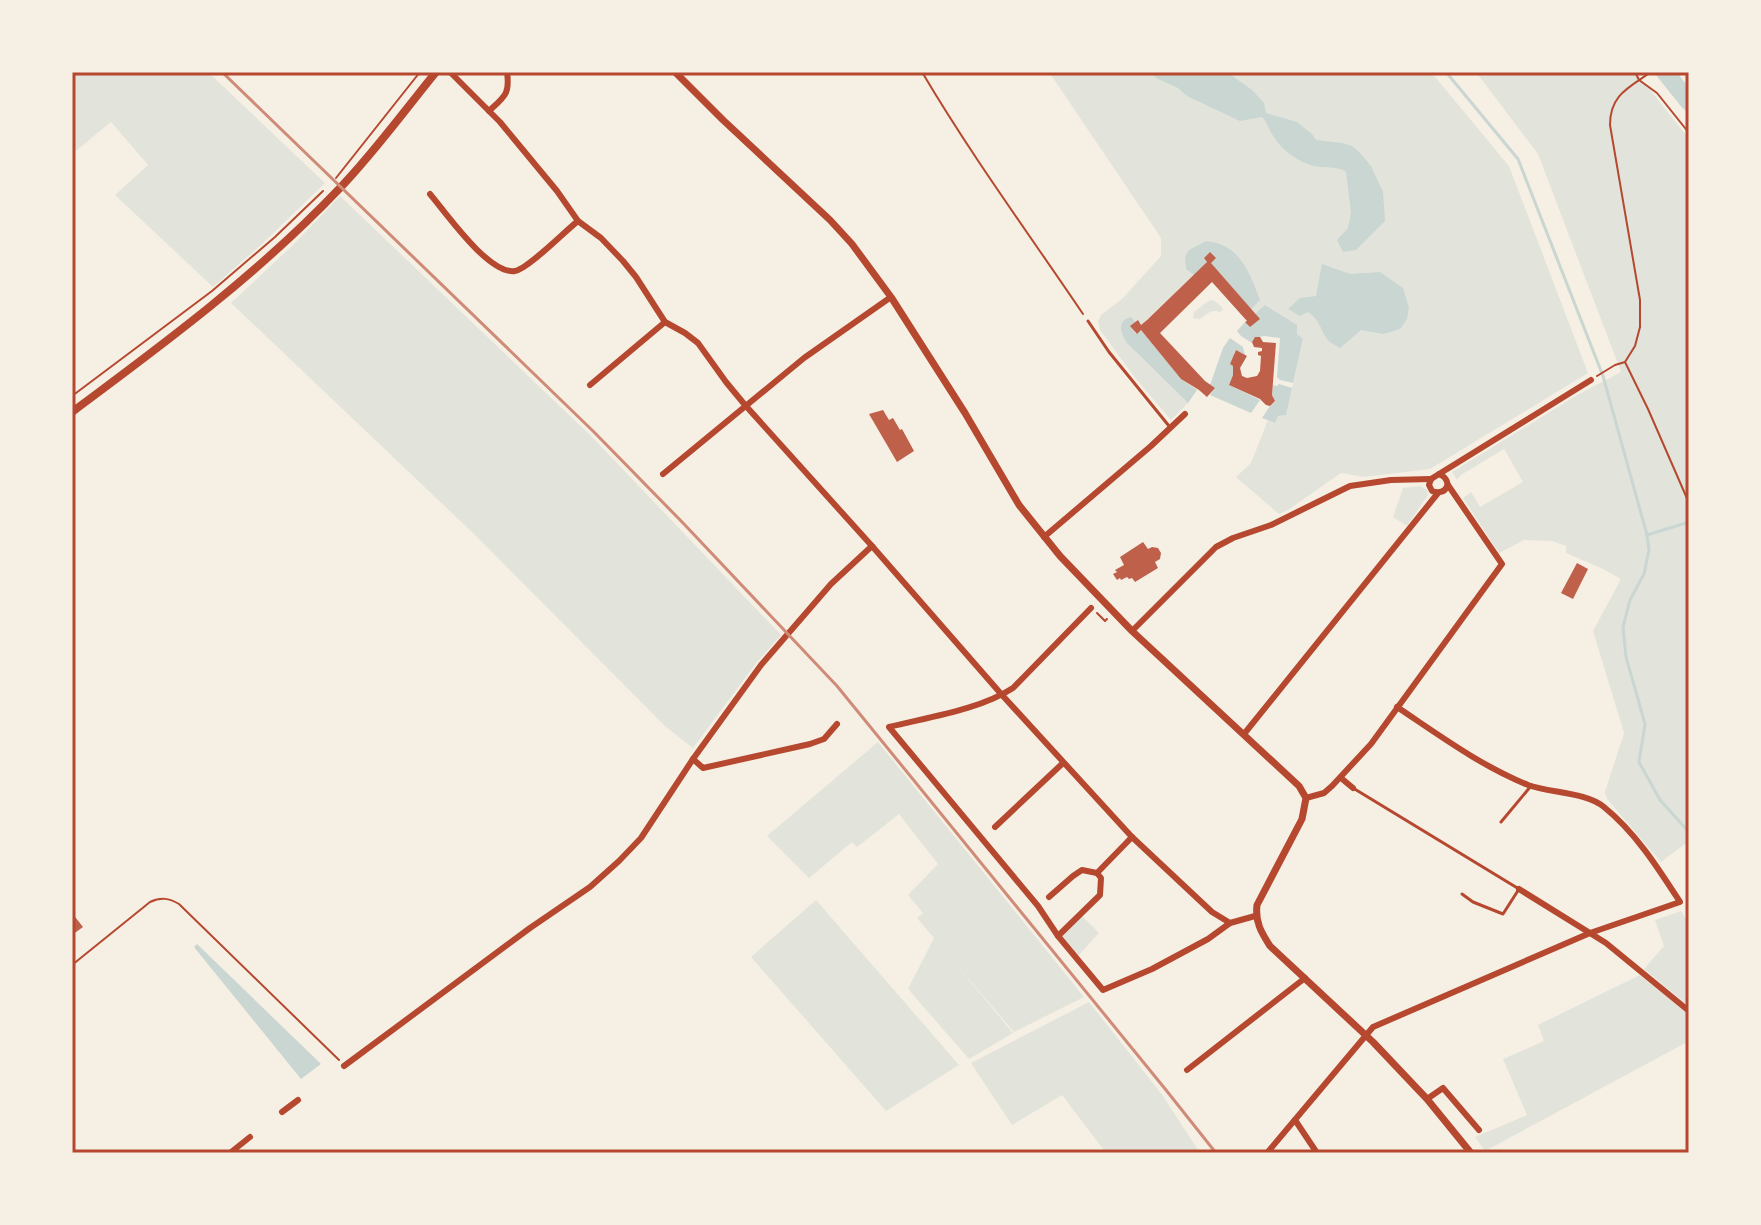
<svg xmlns="http://www.w3.org/2000/svg" width="1761" height="1225" viewBox="0 0 1761 1225" font-family="'Fira Sans Condensed',sans-serif">
	<style>
		.green { fill: #e2e4dc }
		.water { fill: #c9d6d2 }
		.lines { fill: none; stroke-linecap: round; stroke-linejoin: round }
		.stream { stroke: #c9d6d2; stroke-width: 3 }
		.river { stroke: #c9d6d2; stroke-width: 18 }
		.building { fill: #bf614a }
		.path { stroke: #b5482f; stroke-width: 2 }
		.service { stroke: #b5482f; stroke-width: 3 }
		.minor { stroke: #b5482f; stroke-width: 6 }
		.tertiary { stroke: #b5482f; stroke-width: 7 }
		.secondary { stroke: #b5482f; stroke-width: 8 }
		.rail { stroke: #cf8b77; stroke-width: 3 }
		.neatline { fill: none; stroke: #b5482f; stroke-width: 3 }
	</style>
	<rect width="100%" height="100%" fill="#f6efe4"/>
	<g class="green">
		<polygon points="72,72 208,72 325,183 263,243 213,287 115,195 148,165 111,122 72,154"/>
		<polygon points="1049,72 1431,72 1509,166 1588,373 1430,469 1364,477 1341,473 1288,510 1279,514 1236,477 1251,463 1268,420 1274,423 1278,416 1286,414 1303,340 1297,334 1296,325 1265,306 1255,314 1211,263 1209,252 1204,258 1207,262 1141,325 1132,318 1126,318 1135,351 1188,403 1171,420 1136,379 1100,330 1098,322 1101,315 1122,299 1161,256 1161,238"/>
		<polygon points="1476,72 1636,72 1689,139 1689,848 1685,844 1661,862 1607,799 1605,792 1624,733 1593,631 1621,579 1601,568 1566,553 1566,546 1552,541 1524,540 1499,553 1463,498 1471,492 1480,507 1523,482 1504,449 1461,475 1457,480 1452,472 1579,394 1621,372 1538,154"/>
		<polygon points="340,196 591,436 781,635 757,662 693,748 665,726 474,534 231,303 292,246"/>
		<path d="M1213,300L1221,306L1223,310L1220,312C1210,309 1208,314 1200,319L1193,318L1194,312L1208,301Z"/>
		<polygon points="1420,486 1427,490 1428,495 1407,526 1393,517 1403,488"/>
		<polygon points="878,742 1084,997 1014,1032 954,962 1013,1033 969,1059 908,989 934,938 917,918 923,913 908,895 938,864 899,814 857,847 852,842 809,878 767,836"/>
		<polygon points="816,900 959,1065 886,1111 751,957"/>
		<polygon points="1681,911 1689,924 1689,1006 1644,969 1664,946 1655,920"/>
		<polygon points="1082,916 1099,933 1078,956 1061,936"/>
		<polygon points="1640,975 1689,1015 1689,1041 1485,1151 1475,1137 1527,1115 1503,1059 1544,1041 1538,1025"/>
		<polygon points="1089,1002 1163,1096 1200,1153 1106,1153 1062,1095 1012,1125 971,1063"/>
	</g>
	<g class="water">
		<path d="M1150,72H1227L1252,90L1264,103L1266,113L1297,122L1313,135L1316,140L1342,143L1352,146L1360,153L1371,166L1383,192L1385,221L1356,250L1343,252L1337,240L1348,228L1351,213L1346,172C1336,165 1326,169 1314,166C1298,162 1280,149 1272,134C1268,128 1268,123 1262,117L1240,121L1187,96L1178,88L1156,78Z"/>
		<path d="M1206,241C1240,244 1249,272 1260,300L1251,309L1211,263L1210,252L1204,258L1207,262L1194,275L1186,269L1185,257L1189,250Z"/>
		<path d="M1322,264L1350,274L1380,272L1403,288L1409,308L1407,319L1401,328L1394,331L1383,334L1361,330L1340,348C1337,346 1330,343 1328,340C1320,330 1321,321 1308,312L1300,316L1288,309L1300,298L1316,296Z"/>
		<polygon points="1265,305 1297,325 1297,334 1303,339 1293,383 1280,380 1277,377 1280,338 1264,336 1254,338 1252,343 1241,336 1237,331 1245,322 1250,327 1259,319 1255,314"/>
		<path d="M1131,317L1136,322L1131,327L1136,334L1141,330L1181,379L1197,390L1188,403L1127,343C1121,333 1116,321 1131,317Z"/>
		<polygon points="1230,338 1243,347 1245,355 1236,350 1234,353 1235,355 1230,364 1233,366 1233,375 1229,385 1260,400 1251,413 1210,395 1215,388 1210,385 1223,348"/>
		<polygon points="1279,384 1292,388 1286,415 1278,416 1275,423 1262,418 1270,406 1275,402 1272,395 1273,385 1277,386"/>
		<polygon points="197,944 321,1064 301,1079 194,947"/>
	</g>
	<g class="lines">
		<g class="stream">
			<polyline points="1446,72 1518,159 1603,376 1647,535 1649,550 1644,574 1630,600 1623,627 1626,657 1645,724 1639,762 1660,800 1689,832"/>
			<polyline points="1647,535 1689,522"/>
		</g>
		<polyline class="river" points="1665,72 1689,102"/>
	</g>
	<g class="building">
		<polygon points="1210,252 1216,258 1211,263 1260,319 1250,327 1245,322 1247,321 1212,282 1160,333 1205,381 1215,388 1207,397 1199,390 1181,379 1141,330 1137,334 1130,326 1138,320 1141,325 1147,320 1207,262 1204,258"/>
		<polygon points="1260,337 1263,342 1276,343 1272,395 1275,401 1270,406 1266,405 1260,399 1229,385 1233,375 1233,366 1230,364 1236,350 1247,356 1240,368 1242,376 1247,378 1257,376 1260,371 1261,356 1258,355 1258,352 1262,351 1262,348 1254,347 1252,342 1255,337"/>
		<polygon points="883,410 889,420 893,418 900,430 902,429 914,451 897,462 869,414"/>
		<polygon points="1143,542 1148,549 1152,547 1158,548 1161,553 1160,559 1155,562 1158,568 1135,582 1132,578 1129,579 1127,577 1121,580 1120,578 1117,580 1113,574 1117,572 1115,570 1124,565 1120,557"/>
		<polygon points="1577,563 1588,569 1573,599 1561,593"/>
		<polygon points="72,913 83,927 72,935"/>
	</g>
	<g class="lines">
		<g class="path">
			<path d="M922,72C971,155 1029,234 1083,314"/>
			<polyline points="1635,72 1639,80 1657,93 1689,133"/>
			<polyline points="336,178 420,72"/>
			<polyline points="1625,362 1648,409 1689,503"/>
			<path d="M1597,376L1615,365L1625,362L1635,346L1640,327V300L1610,125C1610,95 1628,88 1651,72"/>
			<polyline points="72,396 212,291 275,237 323,191"/>
			<polyline points="1097,613 1105,621 1107,619"/>
			<path d="M72,965L150,902C161,897 169,898 179,904L339,1060"/>
		</g>
		<g class="service">
			<polyline points="1088,321 1109,352 1169,426"/>
			<polyline points="1353,788 1519,889 1503,914 1473,902 1462,894"/>
			<polyline points="1501,822 1531,786"/>
		</g>
		<g class="minor">
			<polyline points="450,72 500,122 557,191 578,221 601,238 623,261 636,277 665,322 685,333 698,343 726,382 745,405 872,546 1002,695 1132,837 1212,912 1230,923"/>
			<path d="M489,111C505,96 510,94 507,72"/>
			<path d="M430,194C446,213 489,275 515,271C528,269 565,231 578,221"/>
			<polyline points="590,385 665,322"/>
			<polyline points="663,474 804,358 891,297"/>
			<polyline points="1431,479 1591,380"/>
			<path d="M1431,479L1429,485L1432,491C1447,497 1454,480 1439,474"/>
			<polyline points="1044,537 1151,446 1185,414"/>
			<path d="M1091,608L1013,688C979,710 929,717 889,727L1038,906L1058,936L1103,990L1152,969L1208,939L1230,923L1255,916"/>
			<polyline points="1132,631 1216,547 1233,538 1271,525 1350,486 1391,480 1431,479"/>
			<polyline points="1244,734 1438,493"/>
			<polyline points="693,759 703,768 810,744 824,739 837,724"/>
			<polyline points="1341,778 1353,788"/>
			<polyline points="1306,798 1324,793 1332,786 1371,744 1502,564 1448,485"/>
			<polyline points="995,827 1063,763"/>
			<polyline points="1519,889 1606,943 1689,1011"/>
			<polyline points="1049,897 1073,876 1082,870 1097,873"/>
			<polyline points="1058,936 1100,895 1101,878 1097,873 1132,837"/>
			<polyline points="344,1066 530,928 590,887 619,861 641,838 693,759 761,665 831,584 872,546"/>
			<polyline points="1187,1070 1305,978"/>
			<polyline points="1427,1099 1443,1088 1479,1130"/>
			<polyline points="282,1112 298,1100"/>
			<polyline points="1295,1120 1317,1153"/>
			<polyline points="230,1153 250,1137"/>
			<path d="M1267,1153L1373,1027L1590,933L1680,902C1658,868 1636,833 1604,807C1586,792 1550,793 1528,785C1481,766 1439,735 1397,707"/>
		</g>
		<path class="tertiary" d="M675,72L723,120L830,220L852,244L891,297L965,413L1019,505L1060,556L1132,631L1299,786L1306,798L1302,819L1257,905C1255,922 1261,932 1270,946L1373,1042L1427,1099L1471,1153"/>
		<path class="secondary" d="M72,412C165,343 258,274 339,189C373,154 405,110 436,72"/>
		<polyline class="rail" points="222,72 594,432 684,524 837,686 1166,1090 1216,1153"/>
	</g>
	<rect width="1761" height="1225" fill="none" stroke="#f6efe4" stroke-width="148"/>
	<rect x="74" y="74" width="1613" height="1077" class="neatline"/>
</svg>
